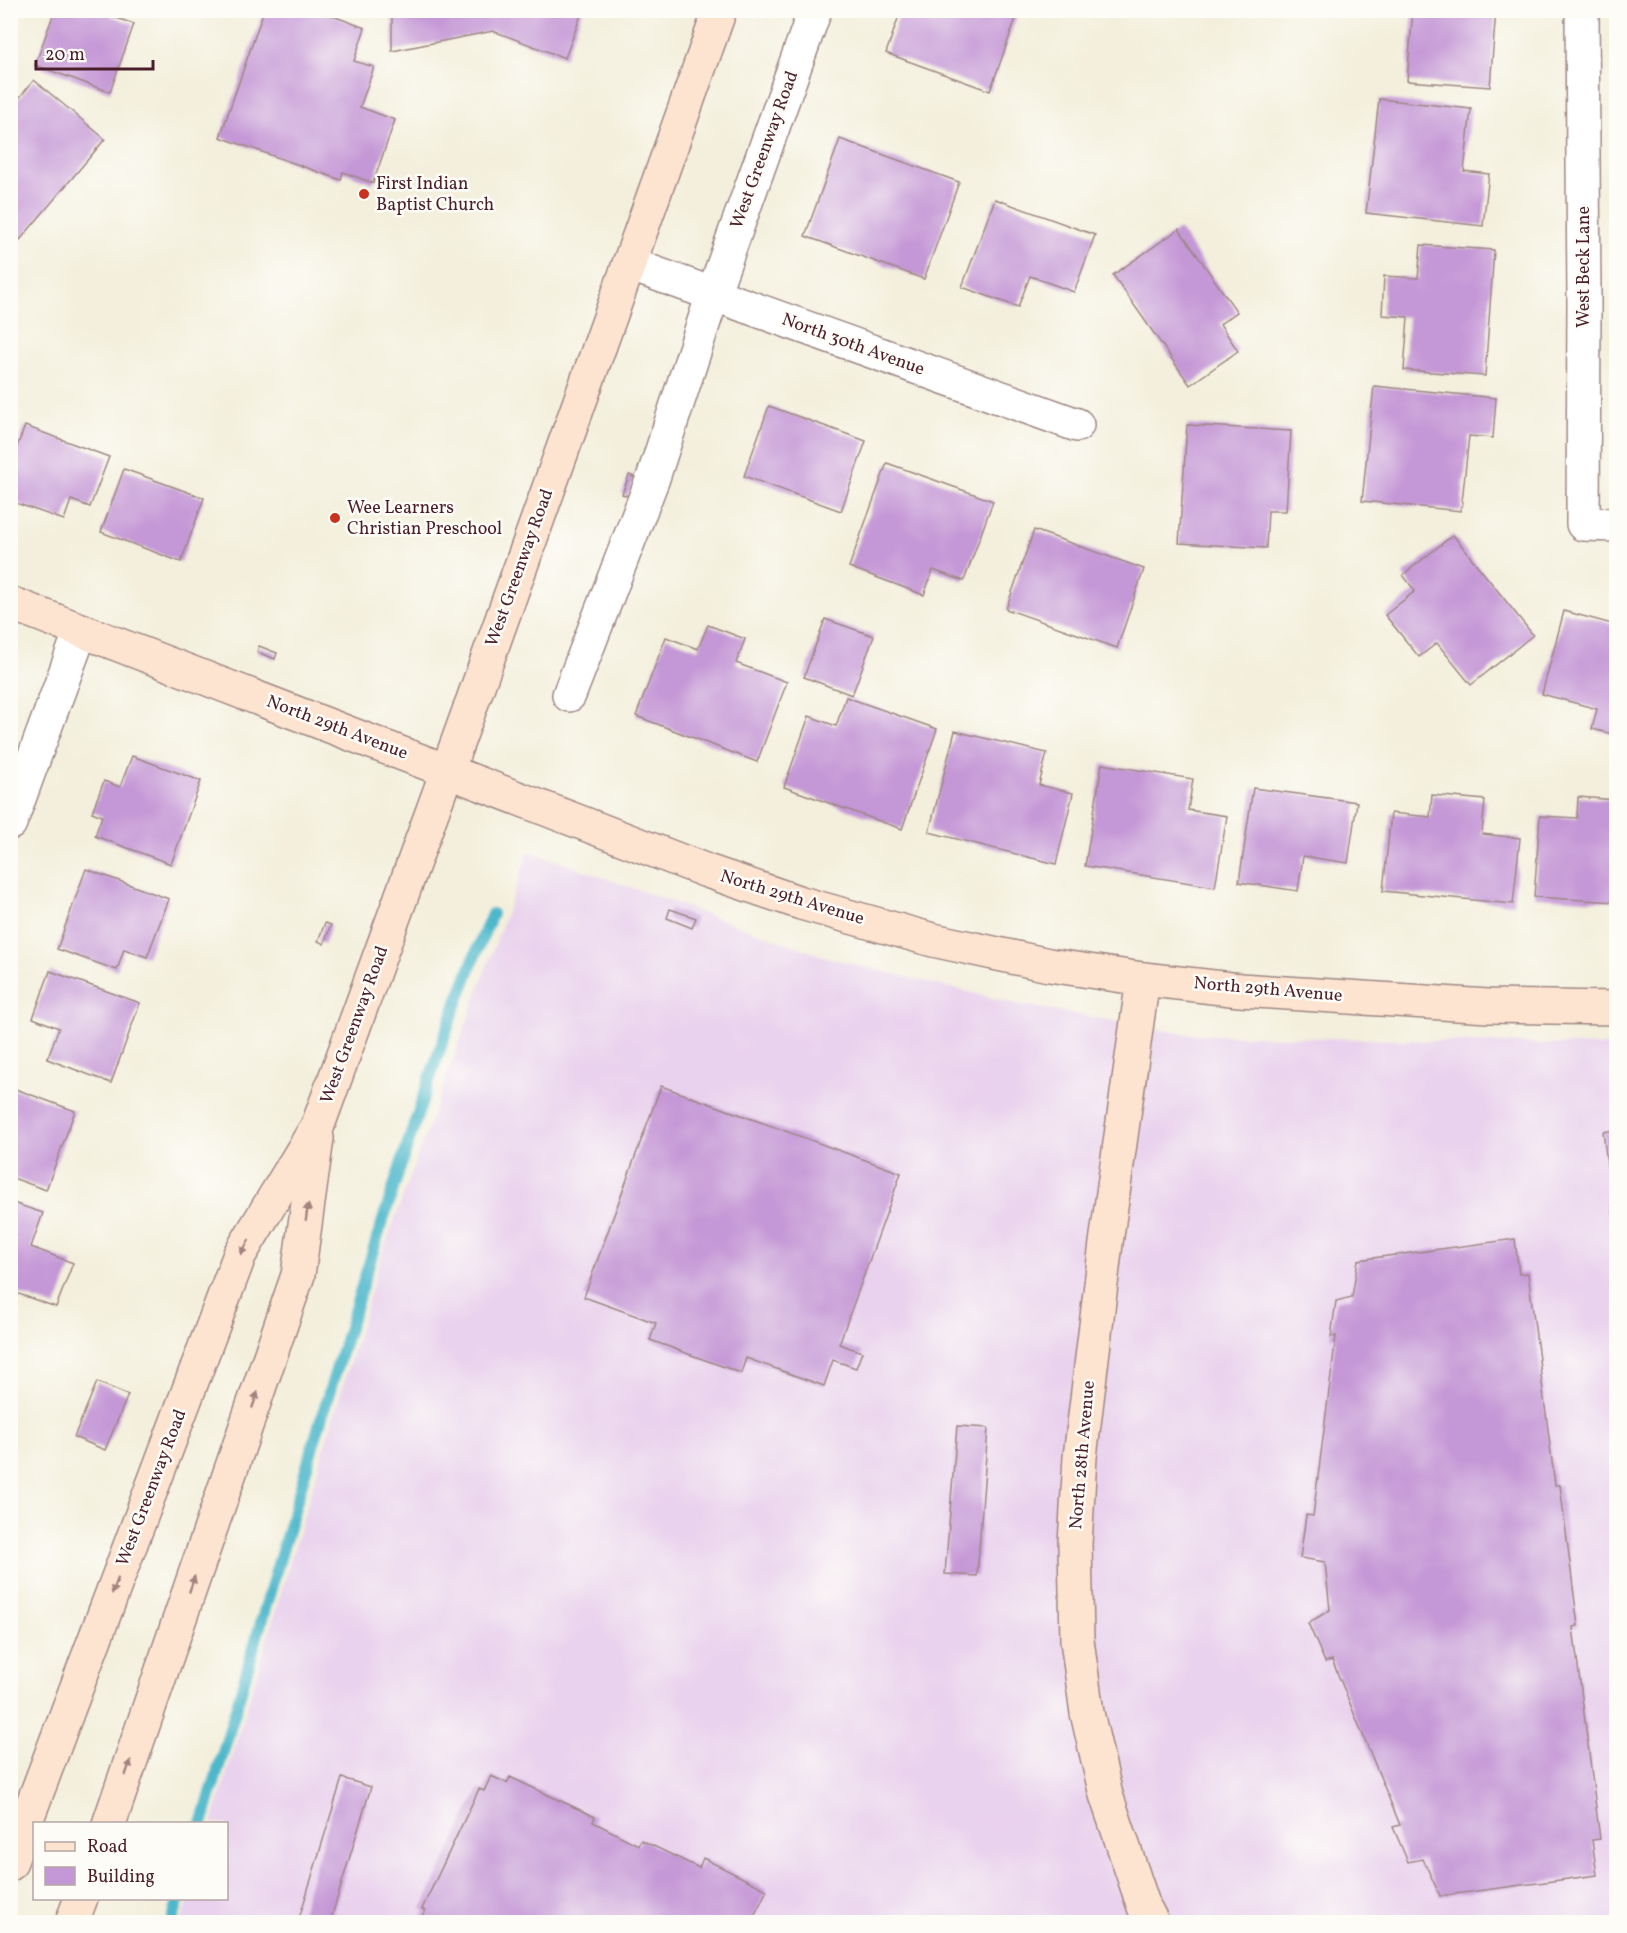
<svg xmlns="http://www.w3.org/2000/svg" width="1627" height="1933" viewBox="0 0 1627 1933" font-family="Vollkorn,serif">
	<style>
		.built { fill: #e9d2ed }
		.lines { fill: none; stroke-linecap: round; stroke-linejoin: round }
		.stream { stroke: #4eb8cb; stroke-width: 12 }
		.building { fill: #c497d6 }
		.street-casing { stroke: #9e8784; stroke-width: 36 }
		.secondary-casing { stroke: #9e8784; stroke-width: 36 }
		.street { stroke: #fff; stroke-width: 33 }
		.secondary { stroke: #fde4d1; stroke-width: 33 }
		.oneway { fill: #a4827e }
		.poi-dot { fill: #c8321e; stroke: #fdfcf7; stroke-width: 2 }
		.labels { text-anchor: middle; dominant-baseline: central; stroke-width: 5; stroke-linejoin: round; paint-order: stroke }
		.street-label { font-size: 18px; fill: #4a1f2b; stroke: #fdfcf7 }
		.poi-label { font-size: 18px; fill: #4a1f2b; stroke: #fdfcf7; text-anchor: start }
	</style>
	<rect width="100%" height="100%" fill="#fdfcf7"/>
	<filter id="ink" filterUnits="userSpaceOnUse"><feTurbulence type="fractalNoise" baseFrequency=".0167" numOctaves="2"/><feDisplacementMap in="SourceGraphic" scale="12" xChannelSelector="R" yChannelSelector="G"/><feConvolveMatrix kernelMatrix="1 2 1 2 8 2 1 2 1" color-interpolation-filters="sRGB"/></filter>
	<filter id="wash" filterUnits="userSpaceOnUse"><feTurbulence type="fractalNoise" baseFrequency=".008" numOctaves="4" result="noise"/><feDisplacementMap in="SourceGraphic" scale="24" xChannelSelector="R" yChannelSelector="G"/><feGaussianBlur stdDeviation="1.35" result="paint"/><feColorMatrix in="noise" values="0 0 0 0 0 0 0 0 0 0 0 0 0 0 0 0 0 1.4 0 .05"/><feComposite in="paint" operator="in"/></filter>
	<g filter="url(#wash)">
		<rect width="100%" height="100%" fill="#f3efdc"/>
		<polygon class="built" points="529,851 829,958 1013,1003 1184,1034 1616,1046 1616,1922 181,1922 189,1899 226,1898 226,1824 212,1823 383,1251"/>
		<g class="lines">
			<g class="stream">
				<path d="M202,1824C262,1621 319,1418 384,1217C417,1115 450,1013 492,914"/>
				<polyline points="172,1922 179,1898"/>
			</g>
		</g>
		<g id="blocks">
			<g class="building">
				<polygon points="55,10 113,10 111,16 134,24 110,92 35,65"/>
				<polygon points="264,10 317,10 365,28 354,61 374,67 360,107 395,120 373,183 343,172 341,180 220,137"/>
				<polygon points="392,10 583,10 565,58 493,31 392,51"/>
				<polygon points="901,10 1019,10 990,91 886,53"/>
				<polygon points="1413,10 1496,10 1490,87 1407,81"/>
				<polygon points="34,80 105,139 20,240 10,232 10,150 16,144 10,139 10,109"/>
				<polygon points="1379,99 1471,109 1464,171 1489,174 1483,226 1366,213"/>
				<polygon points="840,139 959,182 924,279 805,236"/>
				<polygon points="995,199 1095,235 1074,292 1030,276 1018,307 962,287"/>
				<polygon points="1179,229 1237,312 1220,324 1238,351 1190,385 1113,275"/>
				<polygon points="1421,245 1494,250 1485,376 1404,370 1408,317 1382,315 1384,276 1418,278"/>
				<polygon points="1374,386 1496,398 1493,438 1469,436 1461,511 1362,501"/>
				<polygon points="769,406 866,441 841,511 744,476"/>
				<polygon points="1187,425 1291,431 1286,511 1268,511 1266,548 1179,543"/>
				<polygon points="25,426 109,457 90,507 71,500 64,520 10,501 10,465"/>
				<polygon points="887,463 993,501 964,581 933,570 924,595 849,567"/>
				<polygon points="124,469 204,498 181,562 101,532"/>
				<polygon points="629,475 635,477 628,496 622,494"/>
				<polygon points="1034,530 1144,569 1117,648 1006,609"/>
				<polygon points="1453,535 1533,635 1471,685 1437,643 1419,657 1385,615 1415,591 1403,575"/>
				<polygon points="1564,611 1616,625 1616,735 1592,729 1597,709 1542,694"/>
				<polygon points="825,619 874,636 852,695 804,677"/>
				<polygon points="708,625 745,639 736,663 787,682 757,762 636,716 666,637 698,649"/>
				<polygon points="259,646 277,653 275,659 257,652"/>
				<polygon points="846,697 937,729 902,829 784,787 809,716 836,726"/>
				<polygon points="955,731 1047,753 1039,785 1073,793 1056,864 929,832"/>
				<polygon points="132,756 201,781 171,864 95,836 102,816 92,812 104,781 120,787"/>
				<polygon points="1102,764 1193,779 1188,810 1227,816 1215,887 1085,866"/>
				<polygon points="1253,788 1357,802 1348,863 1303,856 1298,891 1239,882"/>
				<polygon points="1432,795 1485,800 1482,834 1520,838 1513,904 1383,891 1391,813 1430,817"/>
				<polygon points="1578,797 1616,800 1616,902 1534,897 1540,816 1577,818"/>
				<polygon points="86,869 169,899 147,957 124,949 117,970 57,949"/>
				<polygon points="670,909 696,918 692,928 667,918"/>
				<polygon points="325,923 331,925 324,944 318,941"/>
				<polygon points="50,971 140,1003 111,1083 47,1059 59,1028 33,1018"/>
				<polygon points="661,1086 901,1173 839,1344 862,1352 856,1368 833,1360 824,1386 746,1358 741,1373 650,1340 656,1323 584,1297"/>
				<polygon points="10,1087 75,1111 46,1190 10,1177"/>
				<polygon points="1616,1130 1616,1228 1615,1228 1603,1132"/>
				<polygon points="10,1202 43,1213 31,1247 73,1263 56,1307 10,1291"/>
				<polygon points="1515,1239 1519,1274 1528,1273 1555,1485 1560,1485 1578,1626 1573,1627 1600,1839 1592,1840 1597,1875 1440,1896 1423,1859 1408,1862 1393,1827 1400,1825 1332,1660 1325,1662 1308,1623 1330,1610 1325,1562 1300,1558 1306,1515 1313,1516 1336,1336 1331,1337 1336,1301 1352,1297 1358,1260"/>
				<polygon points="97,1382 128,1395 105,1450 74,1437"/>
				<polygon points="957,1426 988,1428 977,1576 945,1574"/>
				<polygon points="491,1776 507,1783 510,1777 595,1817 593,1822 638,1845 641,1840 699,1868 703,1858 767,1890 751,1922 420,1922 425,1911 422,1909 479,1789 484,1791"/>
				<polygon points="342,1778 371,1787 330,1922 298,1922"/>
			</g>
		</g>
	</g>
	<g filter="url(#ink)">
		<use href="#blocks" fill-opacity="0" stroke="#9e8784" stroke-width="1.5"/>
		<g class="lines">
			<defs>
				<g id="street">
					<polyline points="1582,10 1584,303 1583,524 1616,525"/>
					<polyline points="629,264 1077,425"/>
					<polyline points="569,695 653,478 713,294 815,10"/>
					<polyline points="10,823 81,630"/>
				</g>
				<g id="secondary">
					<polyline points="10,603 707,871 801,903 933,940 1049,965 1143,979 1240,990 1488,1006 1616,1008"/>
					<polyline points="1143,979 1106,1243 1080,1457 1075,1544 1077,1640 1087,1713 1106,1795 1144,1907 1152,1922"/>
					<polyline points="109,1824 298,1275 317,1138"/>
					<polyline points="10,1864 240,1254 318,1125 469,711 720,10"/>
					<polyline points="72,1922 81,1898"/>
				</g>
			</defs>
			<use href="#street" class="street-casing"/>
			<use href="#secondary" class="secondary-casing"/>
			<use href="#street" class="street"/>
			<use href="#secondary" class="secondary"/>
		</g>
		<defs><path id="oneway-solid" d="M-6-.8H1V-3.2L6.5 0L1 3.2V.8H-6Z" transform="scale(1.5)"/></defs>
		<g class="oneway">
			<use href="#oneway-solid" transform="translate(307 1212) rotate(-82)"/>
			<use href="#oneway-solid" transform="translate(245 1247) rotate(120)"/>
			<use href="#oneway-solid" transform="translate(255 1400) rotate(-71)"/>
			<use href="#oneway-solid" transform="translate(192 1584) rotate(-71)"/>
			<use href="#oneway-solid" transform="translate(115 1586) rotate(111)"/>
			<use href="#oneway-solid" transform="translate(128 1768) rotate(-71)"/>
		</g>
	</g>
	<g class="poi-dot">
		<circle cx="364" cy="194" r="6"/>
		<circle cx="335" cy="518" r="6"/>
	</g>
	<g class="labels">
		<g class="street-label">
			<text transform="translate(765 150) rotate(-70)">West Greenway Road</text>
			<text transform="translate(1584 267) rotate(-90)">West Beck Lane</text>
			<text transform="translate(853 345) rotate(20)">North 30th Avenue</text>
			<text transform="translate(520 568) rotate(-70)">West Greenway Road</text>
			<text transform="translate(337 728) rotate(21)">North 29th Avenue</text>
			<text transform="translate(792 898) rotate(17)">North 29th Avenue</text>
			<text transform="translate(1268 990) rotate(5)">North 29th Avenue</text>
			<text transform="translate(355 1025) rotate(-70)">West Greenway Road</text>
			<text transform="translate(1083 1455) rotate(-85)">North 28th Avenue</text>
			<text transform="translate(152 1488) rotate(-69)">West Greenway Road</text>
		</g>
		<g class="poi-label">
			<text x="376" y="184">First Indian<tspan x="376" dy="21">Baptist Church</tspan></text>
			<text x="347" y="508">Wee Learners<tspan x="347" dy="21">Christian Preschool</tspan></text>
		</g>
	</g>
	<rect width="1627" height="1933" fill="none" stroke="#fdfcf7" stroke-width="36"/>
	<rect x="33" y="1822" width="195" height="78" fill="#fdfcf7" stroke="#b5a4a5" stroke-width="1.5"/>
	<rect x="45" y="1842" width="30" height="9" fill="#fde4d1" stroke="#b5a4a5" stroke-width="1.5"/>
	<text x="87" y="1852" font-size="18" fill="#4a1f2b">Road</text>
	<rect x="45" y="1867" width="30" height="18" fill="#c497d6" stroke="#b5a4a5" stroke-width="1.5"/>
	<text x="87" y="1882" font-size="18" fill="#4a1f2b">Building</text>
	<path d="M36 60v9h117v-9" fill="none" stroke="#4a1f2b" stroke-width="3"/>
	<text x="45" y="60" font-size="18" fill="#4a1f2b" stroke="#fdfcf7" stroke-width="4.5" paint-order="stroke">20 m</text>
</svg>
